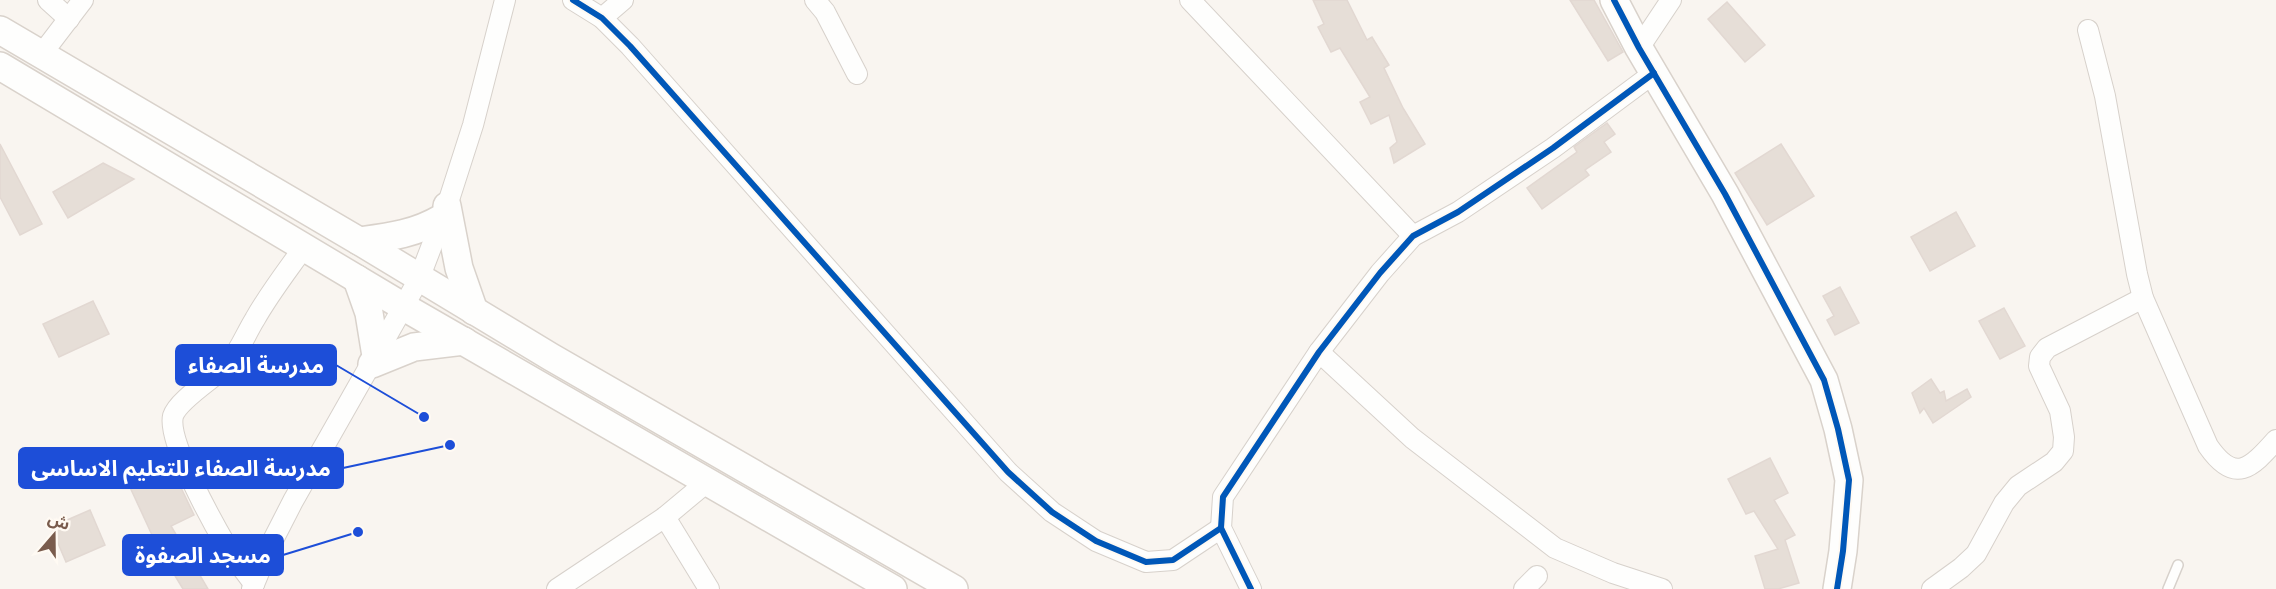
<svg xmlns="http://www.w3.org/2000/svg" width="2276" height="589" viewBox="0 0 2276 589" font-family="'Golos Text','Noto Sans Arabic',sans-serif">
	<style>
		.building { fill: #e6ded7; stroke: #e2d8d2; stroke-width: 1.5 }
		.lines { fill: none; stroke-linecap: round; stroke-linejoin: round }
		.lane-casing { stroke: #d7d1cb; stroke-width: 12 }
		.street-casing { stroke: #d7d1cb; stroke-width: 22 }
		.secondary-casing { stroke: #d9d2cb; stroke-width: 30 }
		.lane { stroke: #fefefd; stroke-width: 9 }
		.street { stroke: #fefefd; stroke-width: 20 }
		.secondary { stroke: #fefefd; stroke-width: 27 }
		.cycleway-casing { stroke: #fffaf3; stroke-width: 10 }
		.cycleway { stroke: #0057b8; stroke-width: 6 }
		.leader { fill: none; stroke: #1d4ed8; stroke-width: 2 }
		.callout-dot { fill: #1d4ed8; stroke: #fffaf3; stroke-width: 2 }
		.callout { fill: #1d4ed8; stroke: #1d4ed8; stroke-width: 2 }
		.callout-label { font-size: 22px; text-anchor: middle; font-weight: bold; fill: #fff }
	</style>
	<rect width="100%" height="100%" fill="#f9f5f0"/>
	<g class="building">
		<polygon points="1313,0 1347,0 1367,40 1372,37 1389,65 1384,68 1403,108 1425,144 1394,163 1390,148 1397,142 1389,115 1371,124 1360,102 1370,97 1340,48 1331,52 1318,27 1324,24"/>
		<polygon points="1570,0 1594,0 1623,52 1608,61"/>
		<polygon points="1727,2 1765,45 1745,62 1708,19"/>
		<polygon points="1607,123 1615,134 1604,142 1611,152 1585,170 1589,175 1542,209 1527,188 1577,152 1574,147"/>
		<polygon points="0,144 42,224 20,235 0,197"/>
		<polygon points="1781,144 1814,196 1767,225 1735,173"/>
		<polygon points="103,163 134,179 68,218 53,192"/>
		<polygon points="1956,212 1975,246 1930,271 1911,237"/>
		<polygon points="1840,287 1859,323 1835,335 1827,320 1834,316 1823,296"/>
		<polygon points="93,301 109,334 59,357 43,324"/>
		<polygon points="2004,308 2025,346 2000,359 1979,321"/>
		<polygon points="1931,379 1940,393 1944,391 1946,401 1967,389 1971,397 1933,423 1924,408 1920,413 1912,393"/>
		<polygon points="164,452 194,515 171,526 208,589 183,589 158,548 123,472"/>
		<polygon points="1770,458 1788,493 1774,500 1795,535 1785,540 1799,583 1778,589 1765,589 1755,556 1778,549 1754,511 1746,514 1728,479"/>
		<polygon points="90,510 105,545 66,562 51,527"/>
	</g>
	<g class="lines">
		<defs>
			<polyline id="lane" points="2168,589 2178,565"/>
			<g id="street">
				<polyline points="48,0 69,19"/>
				<polyline points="573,0 602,18 630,46 1008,472 1052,512 1096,541 1146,562 1173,560 1221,528"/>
				<polyline points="815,0 825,12 857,74"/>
				<polyline points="1190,0 1413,236"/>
				<polyline points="602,18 623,0"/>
				<path d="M2088,30L2105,96L2137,274L2143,298L2208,446C2235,485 2251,468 2276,440"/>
				<polyline points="1639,48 1671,0"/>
				<polyline points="41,55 83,0"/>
				<polyline points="1319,352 1412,438 1555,548 1613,573 1662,589"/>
				<polyline points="665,517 709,589"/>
				<path d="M254,584C245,571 235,560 227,547C213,523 167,441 173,416C178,400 213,379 226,366C239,353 245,335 255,319C269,294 287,271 304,247"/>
				<polyline points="252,589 270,546 293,501 419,279 447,206 473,125 505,0"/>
				<polyline points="557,589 665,517 707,482"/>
				<polyline points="1251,589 1221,528 1223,497 1319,352 1380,273 1413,236 1458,212 1553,148 1654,73"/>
				<polyline points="1524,589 1537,576"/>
				<polyline points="1932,589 1961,568 1976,554 2004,503 2018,486 2054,462 2063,451 2064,437 2060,411 2039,366 2040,357 2047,348 2143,298"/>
			</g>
			<g id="secondary">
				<polyline points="1614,0 1639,48 1725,194 1824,380 1838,429 1849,480 1843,551 1837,589"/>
				<polyline points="0,30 359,241 551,357 954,589"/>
				<polyline points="0,66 404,307 893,589"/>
				<polyline points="447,206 459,268 474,311"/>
				<path d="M359,241C389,237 415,234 442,218"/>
				<polyline points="357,279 369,313 376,356"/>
				<polyline points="372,364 414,347 464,341"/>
			</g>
		</defs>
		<use href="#lane" class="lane-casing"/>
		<use href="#street" class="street-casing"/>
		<use href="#secondary" class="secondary-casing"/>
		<use href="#lane" class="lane"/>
		<use href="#street" class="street"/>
		<use href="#secondary" class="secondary"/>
		<defs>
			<g id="cycleway">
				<polyline points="573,0 602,18 630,46 1008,472 1052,512 1096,541 1146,562 1173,560 1221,528"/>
				<polyline points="1614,0 1639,48 1725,194 1824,380 1838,429 1849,480 1843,551 1837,589"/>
				<polyline points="1251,589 1221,528 1223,497 1319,352 1380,273 1413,236 1458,212 1553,148 1654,73"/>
			</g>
		</defs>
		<use href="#cycleway" class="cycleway-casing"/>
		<use href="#cycleway" class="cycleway"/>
	</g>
	<path class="leader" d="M424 417L336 365M450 445L343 468M358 532L283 555"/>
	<g class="callout-dot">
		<circle cx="424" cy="417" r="6"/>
		<circle cx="450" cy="445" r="6"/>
		<circle cx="358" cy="532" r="6"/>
	</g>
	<g class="callout">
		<rect x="176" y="345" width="160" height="40" rx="6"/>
		<rect x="19" y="448" width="324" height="40" rx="6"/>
		<rect x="123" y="535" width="160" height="40" rx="6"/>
	</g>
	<g class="callout-label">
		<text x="256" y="373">مدرسة الصفاء</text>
		<text x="181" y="476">مدرسة الصفاء للتعليم الاساسى</text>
		<text x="203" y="563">مسجد الصفوة</text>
	</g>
	<g transform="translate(54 535) rotate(20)" stroke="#fffaf3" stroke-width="4.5" paint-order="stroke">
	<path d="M0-4.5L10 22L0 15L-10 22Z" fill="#7a5c4d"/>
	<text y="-9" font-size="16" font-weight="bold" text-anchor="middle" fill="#7a5c4d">ش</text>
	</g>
</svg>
